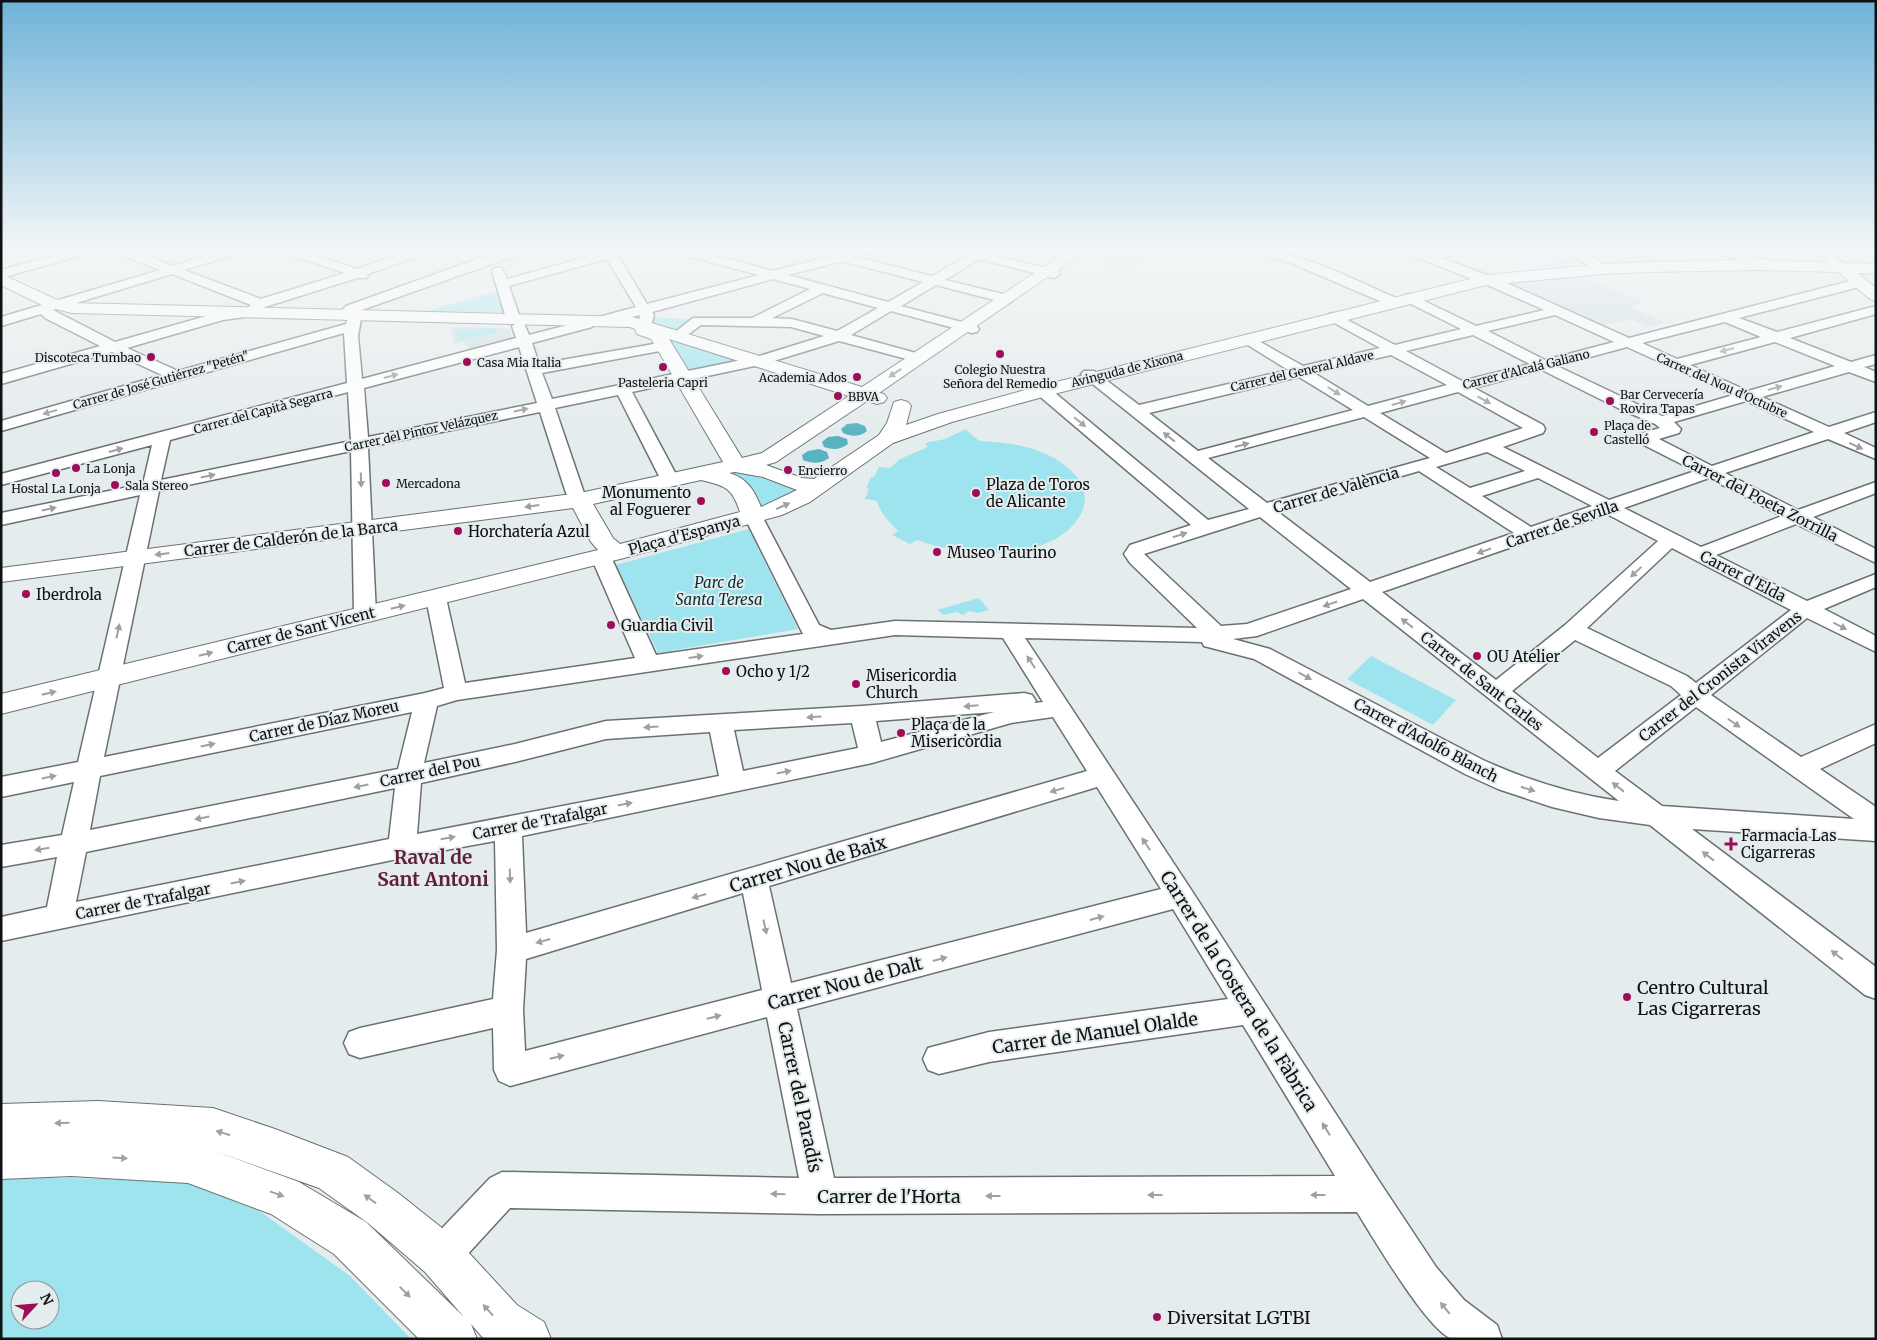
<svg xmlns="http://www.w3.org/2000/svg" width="1877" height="1340" viewBox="0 0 1877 1340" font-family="Merriweather,serif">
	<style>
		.built { fill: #cfdee1 }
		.green { fill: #9ee4ef; fill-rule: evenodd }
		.water { fill: #58b2c0 }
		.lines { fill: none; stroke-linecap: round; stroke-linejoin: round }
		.street-casing { stroke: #6a7172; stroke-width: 3 }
		.secondary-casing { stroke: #6a7172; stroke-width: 2 }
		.primary-casing { stroke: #6a7172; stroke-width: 2 }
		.street { fill: #fff; fill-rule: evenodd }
		.secondary { fill: #fff; fill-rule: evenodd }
		.primary { fill: #fff; fill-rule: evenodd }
		.oneway { fill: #9fa0a0 }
		.poi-dot { fill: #9e0d57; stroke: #e5eced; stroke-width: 2 }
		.labels { text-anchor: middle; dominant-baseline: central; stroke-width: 4; stroke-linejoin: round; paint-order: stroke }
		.far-poi-label { font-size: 12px; fill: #0f1112; stroke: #e5eced; text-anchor: start }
		.far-street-label { font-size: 12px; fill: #0f1112; stroke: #e5eced }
		.poi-label { font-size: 15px; fill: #0f1112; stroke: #e5eced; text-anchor: start }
		.street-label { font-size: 15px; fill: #0f1112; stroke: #e5eced }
		.park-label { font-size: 15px; font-style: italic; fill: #043137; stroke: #e5eced }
		.near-street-label { font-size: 18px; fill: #0f1112; stroke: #e5eced }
		.near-poi-label { font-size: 18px; fill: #0f1112; stroke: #e5eced; text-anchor: start }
		.near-neighbourhood-label { font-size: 19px; font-weight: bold; fill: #611f3a; stroke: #e5eced }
	</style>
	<rect width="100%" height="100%" fill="#e5eced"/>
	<g class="built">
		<polygon points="1103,249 1187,249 1115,271 1097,264 1101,260 1091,257"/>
		<polygon points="1578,275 1644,302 1628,306 1665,323 1648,327 1630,319 1601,326 1507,284 1506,281"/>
		<polygon points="451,327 503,328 510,330 512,338 507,342 471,351 463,341 455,344"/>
	</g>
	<g class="green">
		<polygon points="1560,260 1571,261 1566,266 1517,270"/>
		<polygon points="497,291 504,312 426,311"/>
		<polygon points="653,317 695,320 679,333 653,324"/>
		<polygon points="495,328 497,333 458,340 456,330"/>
		<polygon points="666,337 736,359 731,364 689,371"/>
		<path d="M966,429C970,433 976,440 981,441C988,442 996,442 1004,443C1029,446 1058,455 1075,475C1085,485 1088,501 1081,514C1054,564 961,557 917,540L910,544L892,535L898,531C888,521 881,514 877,501L865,499L869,489L866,488L871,477H874L879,467L890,468L900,459L928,447L925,443L945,439Z"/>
		<polygon points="742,471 773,482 799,488 799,489 759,508 726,475"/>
		<polygon points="749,529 798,629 658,653 616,565"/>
		<polygon points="979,598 989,610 978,613 969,611 963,615 956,612 944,615 937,610"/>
		<polygon points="1371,656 1456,700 1433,725 1347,679"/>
		<path d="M27,1177L219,1182L350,1276L411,1339H1V1179ZM20,1290H50V1320H20Z"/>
	</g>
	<g class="water">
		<path d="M857,423L865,426L867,431C859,437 852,437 843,433L841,429L847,424Z"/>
		<path d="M838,436L847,439L848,444C840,450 833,450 824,447L822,442L828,437Z"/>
		<path d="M819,449L827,452L829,458C820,464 813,464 803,460L802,455L808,451Z"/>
	</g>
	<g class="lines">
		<defs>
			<g id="street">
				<polygon points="75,249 95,249 93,252 1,278 1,270"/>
				<path d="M112,249H130L173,266L227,249H247L245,252L184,270L261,299L345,273L281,252L279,249H298L357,269L413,249H431L429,252L368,274L367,278H357L265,307L257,315L223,320L127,348L178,371L346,324L347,320L339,314L346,306L491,254L508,249H528L526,252L356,312L354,313L361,319L358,336L362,379L516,338L512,326L519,322L524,323L529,335L587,320L594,324L592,327L532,343L539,364L665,342L670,343L672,346L670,349L665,350L542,373L552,399L756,357L824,336L791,327L701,325L682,339H672L670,336L693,318H752L810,289L773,279L652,312L654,315L651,325H641L639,322L640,315L604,324L599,323L597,320L599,317L636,307L607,259L509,286L520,318L513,322L506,318L492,271L494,268H502L507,279L604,252L602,249H634L632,252L618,256L647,304L759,275L672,252L670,249H691L773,271L858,249H879L877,252L856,257L932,276L967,256L948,252L946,249L976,251L979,249H994L988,254L1059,271L1060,274L1054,278L979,259L945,280L1011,296L1013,299L1011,302L1006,303L936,285L901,306L977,326L979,329L977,332L972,333L891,311L851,335L923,355L925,358L923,361L918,362L839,341L764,364L632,392L679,480L676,484L670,485L664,484L661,480L618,395L555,408L584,493L589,500L586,504L580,505L574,504L566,493L540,412L368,447L376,614L372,619L365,621L358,619L354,614L351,451L159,491L104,757L425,693L444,688L426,598L429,593L436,592L443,593L446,598L465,683L635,658L591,557L594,553L601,551L608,553L611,557L656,655L803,634L744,516L746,512L753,510L760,512L762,516L819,625L831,630L895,621L1197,628L1130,563L1124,554L1130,545L1191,525L1037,394L1035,391L1037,388H1049L1208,520L1249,509L1084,377L1081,374L1084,371H1094L1139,405L1288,370L1243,342L1241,339L1243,336L1248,335L1303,366L1380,348L1329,320L1327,317L1329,314L1334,313L1395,345L1461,329L1405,301L1403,298L1405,295L1410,294L1476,326L1544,310L1490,286L1403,252L1401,249H1419L1431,254L1448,249H1469L1467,252L1442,258L1500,280L1629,338L1858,279L1863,280L1864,283L1863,286L1739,318L1777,332L1876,306V314L1790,338L1851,362L1876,355V364L1864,367L1876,372V382L1849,372L1762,397L1829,427L1876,412V422L1844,433L1876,448V459L1828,439L1725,473L1798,510L1876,482V493L1813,517L1876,549V563L1796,524L1716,555L1807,601L1876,574V587L1824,609L1876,636V652L1807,618L1711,695L1801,757L1876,724V743L1820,769L1876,807V841L1692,829L1876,967V999L1865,995L1650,825L1599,818L1552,807L1498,789L1465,774L1254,659L1204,646L1202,642L1025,638L1190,888L1379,1181L1436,1267L1464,1300L1497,1325L1502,1339C1487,1339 1468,1340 1453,1339C1430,1335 1371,1234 1357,1212L820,1214L510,1208L454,1269L441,1274L428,1269L423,1256L428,1243L490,1178L502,1172L799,1178L767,1017L510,1086L499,1081L494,1070L493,1028L360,1058L349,1054L344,1043L349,1032L360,1028L493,999L497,950L495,841L402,858L1,941V917L47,907L57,857L1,867V845L62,835L74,782L1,797V777L78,762L140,495L1,525V513L143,484L152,445L1,485V474L347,383L344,333L1,431V421L162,375L112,352L1,384V374L100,346L45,318L41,314L1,326V317L160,270L114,252ZM842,261L923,282L888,302L788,275ZM172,274L251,305L248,308L217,313L115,342L53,310ZM823,293L878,308L837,331L792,319L772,318ZM1555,315L1614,342L1545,360L1488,331ZM1725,322L1761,337L1677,359L1642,343ZM1473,335L1530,364L1462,381L1406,351ZM1775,342L1835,366L1748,391L1690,365ZM519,347L537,403L368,437L364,388ZM1627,347L1733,395L1662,416L1557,366ZM1391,355L1447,385L1368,406L1314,373ZM1542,370L1620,409L1655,424L1660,428L1638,434L1636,438L1638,442L1695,471L1609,500L1503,447L1543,433L1545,429L1543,425L1474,388ZM1299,377L1353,410L1198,451L1149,413ZM348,392L351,441L161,480L170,440ZM1458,392L1523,428L1446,453L1380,413ZM1746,401L1814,432L1712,466L1659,439L1679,433L1681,429L1674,422ZM1364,417L1430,458L1267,503L1208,458ZM1487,452L1525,471L1470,488L1436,467ZM1419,471L1514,533L1370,582L1278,512ZM1538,478L1592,506L1531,527L1482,496ZM1709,478L1782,516L1701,547L1624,508ZM1607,514L1658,541L1565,625L1496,680L1382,592ZM1260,517L1351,589L1247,624L1221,626L1144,554ZM1672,548L1791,610L1696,683L1687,676L1587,628ZM1363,599L1619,801C1571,794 1527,780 1483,760L1270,649L1233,639L1257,636ZM895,635L1003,638L1043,702L1034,703L1036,701L1032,695L1024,693L862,706L606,721L515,744L424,763L437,706L457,700ZM1575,640L1671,686L1681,695L1598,758L1512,691ZM1696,707L1854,819L1662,806L1615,771ZM412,712L398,769L90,830L100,776ZM994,712L881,742L876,721ZM1053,717L1087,771L526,933L522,836L872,763L1011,723ZM852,723L858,748L743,771L734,730ZM710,732L719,776L417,834L421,783L515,762L606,739ZM1097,787L1161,889L791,983L769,886ZM395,788L389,839L76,902L86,852ZM743,893L762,990L525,1051L523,1010L526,959ZM1173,909L1228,999L989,1032L928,1048L923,1059L928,1070L939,1074L989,1062L1243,1025L1335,1176L834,1178L797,1009Z"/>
				<path d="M1246,249C1300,249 1350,279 1399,299L1401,302L1399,305H1389L1291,263L1248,252Z"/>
				<polygon points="1561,249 1578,249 1589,254 1609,269 1607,272 1599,272"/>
				<polygon points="1713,249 1732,249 1775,263 1777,266 1775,269 1767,269 1715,252"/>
				<polygon points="1813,249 1827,249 1848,268 1846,271 1838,271"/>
			</g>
			<path id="secondary" d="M1071,249H1088L879,393L884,394L887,398L884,402L877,404L867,401L776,462L766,465L802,478L814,479L879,435L887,423L894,402L901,400L908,402L911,406L906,425L938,414L1036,387L1486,275L1603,264L1649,262L1755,260L1876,264V274L1858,273L1876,288V301L1870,299L1838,272L1755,270L1649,272L1603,274L1486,285L1050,395L952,422L893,443L810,502L782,515L624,558L1,714V694L598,550L591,542L573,508L1,582V568L580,493L723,462L656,347L651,339L637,334L635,329L630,327L72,313L44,306L1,285V274L55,299L72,303L632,317L862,387ZM669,339L849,396L762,453L742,458ZM735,472L763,477L797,490L761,507C754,490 747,478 729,473ZM701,480C725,486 732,487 740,512L620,544L613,538L593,504Z"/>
			<path id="primary" d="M98,1101L213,1108L275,1129L348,1157L398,1193L457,1240L517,1305L544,1322L551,1339H484L471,1324L477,1339H419L334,1254L271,1214L188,1183L71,1176L1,1179V1104ZM212,1150L319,1188L368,1223L425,1272L464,1317L366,1222L299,1182Z"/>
		</defs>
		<use href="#street" class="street-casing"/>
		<use href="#secondary" class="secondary-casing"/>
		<use href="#primary" class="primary-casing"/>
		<use href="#street" class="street"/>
		<use href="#secondary" class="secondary"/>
		<use href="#primary" class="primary"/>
	</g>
	<defs><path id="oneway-solid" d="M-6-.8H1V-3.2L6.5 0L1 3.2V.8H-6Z" transform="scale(1.25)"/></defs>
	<g class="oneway">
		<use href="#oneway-solid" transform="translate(1727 350) rotate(165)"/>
		<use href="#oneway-solid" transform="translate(895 373) rotate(146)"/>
		<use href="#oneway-solid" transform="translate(391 376) rotate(-15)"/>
		<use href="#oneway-solid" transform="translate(1775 388) rotate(-16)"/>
		<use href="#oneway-solid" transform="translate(1334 391) rotate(32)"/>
		<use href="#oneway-solid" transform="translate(1484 400) rotate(29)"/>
		<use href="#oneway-solid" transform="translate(1399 403) rotate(-16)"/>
		<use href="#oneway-solid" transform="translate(521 410) rotate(-12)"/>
		<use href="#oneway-solid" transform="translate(50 412) rotate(164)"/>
		<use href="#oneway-solid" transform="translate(1080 422) rotate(40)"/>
		<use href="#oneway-solid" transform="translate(1169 437) rotate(-142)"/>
		<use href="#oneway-solid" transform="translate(1242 445) rotate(-15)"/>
		<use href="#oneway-solid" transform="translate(1856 446) rotate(24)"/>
		<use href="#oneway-solid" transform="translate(116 450) rotate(-15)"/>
		<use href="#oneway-solid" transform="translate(208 476) rotate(-12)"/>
		<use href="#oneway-solid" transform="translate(361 480) rotate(88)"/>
		<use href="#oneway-solid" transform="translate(532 506) rotate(172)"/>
		<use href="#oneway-solid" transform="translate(783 506) rotate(-24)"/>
		<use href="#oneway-solid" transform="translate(49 509) rotate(-12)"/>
		<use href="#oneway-solid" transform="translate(1180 535) rotate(-17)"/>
		<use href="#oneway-solid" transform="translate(1484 551) rotate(161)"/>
		<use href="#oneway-solid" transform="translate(162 554) rotate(173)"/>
		<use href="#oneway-solid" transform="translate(1636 572) rotate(137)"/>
		<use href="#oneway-solid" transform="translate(1330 604) rotate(161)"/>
		<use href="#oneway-solid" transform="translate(398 607) rotate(-13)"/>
		<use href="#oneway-solid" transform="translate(1407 623) rotate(-142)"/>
		<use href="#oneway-solid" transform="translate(1840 626) rotate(27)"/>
		<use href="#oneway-solid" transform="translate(118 631) rotate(-78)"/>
		<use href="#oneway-solid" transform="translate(206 654) rotate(-14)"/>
		<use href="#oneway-solid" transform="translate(696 657) rotate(-8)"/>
		<use href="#oneway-solid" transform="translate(1031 662) rotate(-123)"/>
		<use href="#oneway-solid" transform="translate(1305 676) rotate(29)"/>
		<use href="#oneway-solid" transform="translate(49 693) rotate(-13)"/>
		<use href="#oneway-solid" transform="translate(971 706) rotate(175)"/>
		<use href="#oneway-solid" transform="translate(814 717) rotate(177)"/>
		<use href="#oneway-solid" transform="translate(1734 723) rotate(35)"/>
		<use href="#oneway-solid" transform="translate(651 727) rotate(176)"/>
		<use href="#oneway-solid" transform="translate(208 745) rotate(-12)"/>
		<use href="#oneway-solid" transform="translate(784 772) rotate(-11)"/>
		<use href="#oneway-solid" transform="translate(49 777) rotate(-11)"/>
		<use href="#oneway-solid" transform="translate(361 786) rotate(169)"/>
		<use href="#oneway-solid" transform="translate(1618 787) rotate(-142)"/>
		<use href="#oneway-solid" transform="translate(1528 789) rotate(18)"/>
		<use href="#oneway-solid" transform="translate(1057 790) rotate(164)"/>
		<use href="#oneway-solid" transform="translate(625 804) rotate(-11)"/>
		<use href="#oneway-solid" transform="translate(202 818) rotate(169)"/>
		<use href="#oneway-solid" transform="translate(448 838) rotate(-10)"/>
		<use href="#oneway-solid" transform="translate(1146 844) rotate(-123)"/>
		<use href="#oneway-solid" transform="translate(42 849) rotate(171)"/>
		<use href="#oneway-solid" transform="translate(1708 856) rotate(-142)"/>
		<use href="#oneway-solid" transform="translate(510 876) rotate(88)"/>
		<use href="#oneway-solid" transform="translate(238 882) rotate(-11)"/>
		<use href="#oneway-solid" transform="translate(699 896) rotate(164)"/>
		<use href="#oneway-solid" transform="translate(1097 918) rotate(-15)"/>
		<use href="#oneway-solid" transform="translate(765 927) rotate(78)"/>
		<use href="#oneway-solid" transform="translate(543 941) rotate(164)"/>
		<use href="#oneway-solid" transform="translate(1837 955) rotate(-142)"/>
		<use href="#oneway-solid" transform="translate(940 959) rotate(-15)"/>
		<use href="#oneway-solid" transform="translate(714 1017) rotate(-14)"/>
		<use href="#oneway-solid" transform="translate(557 1057) rotate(-14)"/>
		<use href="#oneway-solid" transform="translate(62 1123) rotate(179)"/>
		<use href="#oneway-solid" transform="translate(1326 1129) rotate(-122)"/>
		<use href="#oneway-solid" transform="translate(223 1133) rotate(-162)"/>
		<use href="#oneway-solid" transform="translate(120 1158) rotate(3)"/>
		<use href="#oneway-solid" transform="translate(277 1194) rotate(20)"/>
		<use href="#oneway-solid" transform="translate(778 1194) rotate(-179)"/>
		<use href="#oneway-solid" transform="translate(1155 1195) rotate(180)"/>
		<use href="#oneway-solid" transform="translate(1318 1195) rotate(180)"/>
		<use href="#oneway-solid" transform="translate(993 1196) rotate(180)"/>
		<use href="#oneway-solid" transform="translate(370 1199) rotate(-144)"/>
		<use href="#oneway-solid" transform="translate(405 1292) rotate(45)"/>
		<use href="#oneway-solid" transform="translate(1445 1308) rotate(-129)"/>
		<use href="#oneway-solid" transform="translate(488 1310) rotate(-132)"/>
	</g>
	<linearGradient id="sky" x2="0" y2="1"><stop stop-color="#6eb3d8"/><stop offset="0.57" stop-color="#f3f6f7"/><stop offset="1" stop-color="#f3f6f7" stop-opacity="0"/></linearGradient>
	<rect width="1877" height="437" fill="url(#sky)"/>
	<g class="poi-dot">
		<circle cx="1000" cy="354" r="5"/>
		<circle cx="151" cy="357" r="5"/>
		<circle cx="467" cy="362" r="5"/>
		<circle cx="663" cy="367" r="5"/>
		<circle cx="857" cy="377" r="5"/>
		<circle cx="838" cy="396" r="5"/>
		<circle cx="1610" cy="401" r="5"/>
		<circle cx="1594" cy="432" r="5"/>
		<circle cx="76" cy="468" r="5"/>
		<circle cx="788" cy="470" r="5"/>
		<circle cx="56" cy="473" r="5"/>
		<circle cx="386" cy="483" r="5"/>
		<circle cx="115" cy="485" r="5"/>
		<circle cx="976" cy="493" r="5"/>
		<circle cx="701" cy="501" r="5"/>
		<circle cx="458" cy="531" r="5"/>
		<circle cx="937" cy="552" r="5"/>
		<circle cx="26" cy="594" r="5"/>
		<circle cx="611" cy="625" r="5"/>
		<circle cx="1477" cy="656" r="5"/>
		<circle cx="726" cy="671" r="5"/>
		<circle cx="856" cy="684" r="5"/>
		<circle cx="901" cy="733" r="5"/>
		<path d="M1728.5 836.5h5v5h5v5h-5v5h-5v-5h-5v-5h5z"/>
		<circle cx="1627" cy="997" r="5"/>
		<circle cx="1157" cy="1317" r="5"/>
	</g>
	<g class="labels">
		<g class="far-poi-label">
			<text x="141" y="357" text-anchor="end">Discoteca Tumbao</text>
			<text x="477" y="362">Casa Mia Italia</text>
			<text x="1000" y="369" text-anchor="middle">Colegio Nuestra<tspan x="1000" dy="14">Señora del Remedio</tspan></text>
			<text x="847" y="377" text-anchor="end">Academia Ados</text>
			<text x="663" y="382" text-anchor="middle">Pasteleria Capri</text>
			<text x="1620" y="394">Bar Cervecería<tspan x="1620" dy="14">Rovira Tapas</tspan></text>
			<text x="848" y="396">BBVA</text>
			<text x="1604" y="425">Plaça de<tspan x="1604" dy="14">Castelló</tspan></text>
			<text x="86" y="468">La Lonja</text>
			<text x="798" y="470">Encierro</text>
			<text x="396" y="483">Mercadona</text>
			<text x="125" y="485">Sala Stereo</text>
			<text x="56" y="488" text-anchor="middle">Hostal La Lonja</text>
		</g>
		<g class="far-street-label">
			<text transform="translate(1127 369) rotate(-14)">Avinguda de Xixona</text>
			<text transform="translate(1526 369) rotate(-14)">Carrer d'Alcalá Galiano</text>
			<text transform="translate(1302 371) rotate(-13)">Carrer del General Aldave</text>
			<text transform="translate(161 380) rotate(-16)">Carrer de José Gutiérrez "Petén"</text>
			<text transform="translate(1722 385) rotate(24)">Carrer del Nou d'Octubre</text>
			<text transform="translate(263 411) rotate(-15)">Carrer del Capità Segarra</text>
			<text transform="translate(421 431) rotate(-12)">Carrer del Pintor Velázquez</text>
		</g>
		<g class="poi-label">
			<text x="986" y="484">Plaza de Toros<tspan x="986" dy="17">de Alicante</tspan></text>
			<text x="691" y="492" text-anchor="end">Monumento<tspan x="691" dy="17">al Foguerer</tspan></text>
			<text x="468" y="531">Horchatería Azul</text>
			<text x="947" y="552">Museo Taurino</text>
			<text x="36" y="594">Iberdrola</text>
			<text x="621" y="625">Guardia Civil</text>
			<text x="1487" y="656">OU Atelier</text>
			<text x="736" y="671">Ocho y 1/2</text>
			<text x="866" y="675">Misericordia<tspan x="866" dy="17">Church</tspan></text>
			<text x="911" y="724">Plaça de la<tspan x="911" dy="17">Misericòrdia</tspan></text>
			<text x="1741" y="835">Farmacia Las<tspan x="1741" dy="17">Cigarreras</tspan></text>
		</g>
		<g class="street-label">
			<text transform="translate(1336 490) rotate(-16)">Carrer de València</text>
			<text transform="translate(1760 498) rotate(27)">Carrer del Poeta Zorrilla</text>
			<text transform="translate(1562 524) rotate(-19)">Carrer de Sevilla</text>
			<text transform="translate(684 535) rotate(-15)">Plaça d'Espanya</text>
			<text transform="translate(291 538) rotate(-7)">Carrer de Calderón de la Barca</text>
			<text transform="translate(1743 576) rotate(27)">Carrer d'Elda</text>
			<text transform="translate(301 630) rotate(-14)">Carrer de Sant Vicent</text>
			<text transform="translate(1720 676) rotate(-38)">Carrer del Cronista Viravens</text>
			<text transform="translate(1482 681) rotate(38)">Carrer de Sant Carles</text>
			<text transform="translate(324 721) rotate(-12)">Carrer de Díaz Moreu</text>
			<text transform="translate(1426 740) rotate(28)">Carrer d'Adolfo Blanch</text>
			<text transform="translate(430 771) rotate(-12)">Carrer del Pou</text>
			<text transform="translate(540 821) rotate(-11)">Carrer de Trafalgar</text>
			<text transform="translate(143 901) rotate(-11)">Carrer de Trafalgar</text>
		</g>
		<g class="park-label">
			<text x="719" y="582">Parc de<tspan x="719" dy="17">Santa Teresa</tspan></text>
		</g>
		<g class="near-street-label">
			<text transform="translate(808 864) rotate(-16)">Carrer Nou de Baix</text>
			<text transform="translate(845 983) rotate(-15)">Carrer Nou de Dalt</text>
			<text transform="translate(1239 991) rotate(58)">Carrer de la Costera de la Fàbrica</text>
			<text transform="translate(1095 1033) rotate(-8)">Carrer de Manuel Olalde</text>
			<text transform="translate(800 1097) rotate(78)">Carrer del Paradís</text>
			<text x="889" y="1196">Carrer de l'Horta</text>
		</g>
		<g class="near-poi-label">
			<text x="1637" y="987">Centro Cultural<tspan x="1637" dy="21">Las Cigarreras</tspan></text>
			<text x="1167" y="1317">Diversitat LGTBI</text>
		</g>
		<g class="near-neighbourhood-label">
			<text x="433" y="857">Raval de<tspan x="433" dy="22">Sant Antoni</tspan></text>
		</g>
	</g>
	<rect width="1877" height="1340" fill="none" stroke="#0f1112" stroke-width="5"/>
	<g transform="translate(35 1305) rotate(64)"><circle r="24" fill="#e5eced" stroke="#8f9495"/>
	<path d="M0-4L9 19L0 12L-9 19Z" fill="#9e0d57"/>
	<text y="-8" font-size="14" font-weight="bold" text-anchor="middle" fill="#0f1112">N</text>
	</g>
</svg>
